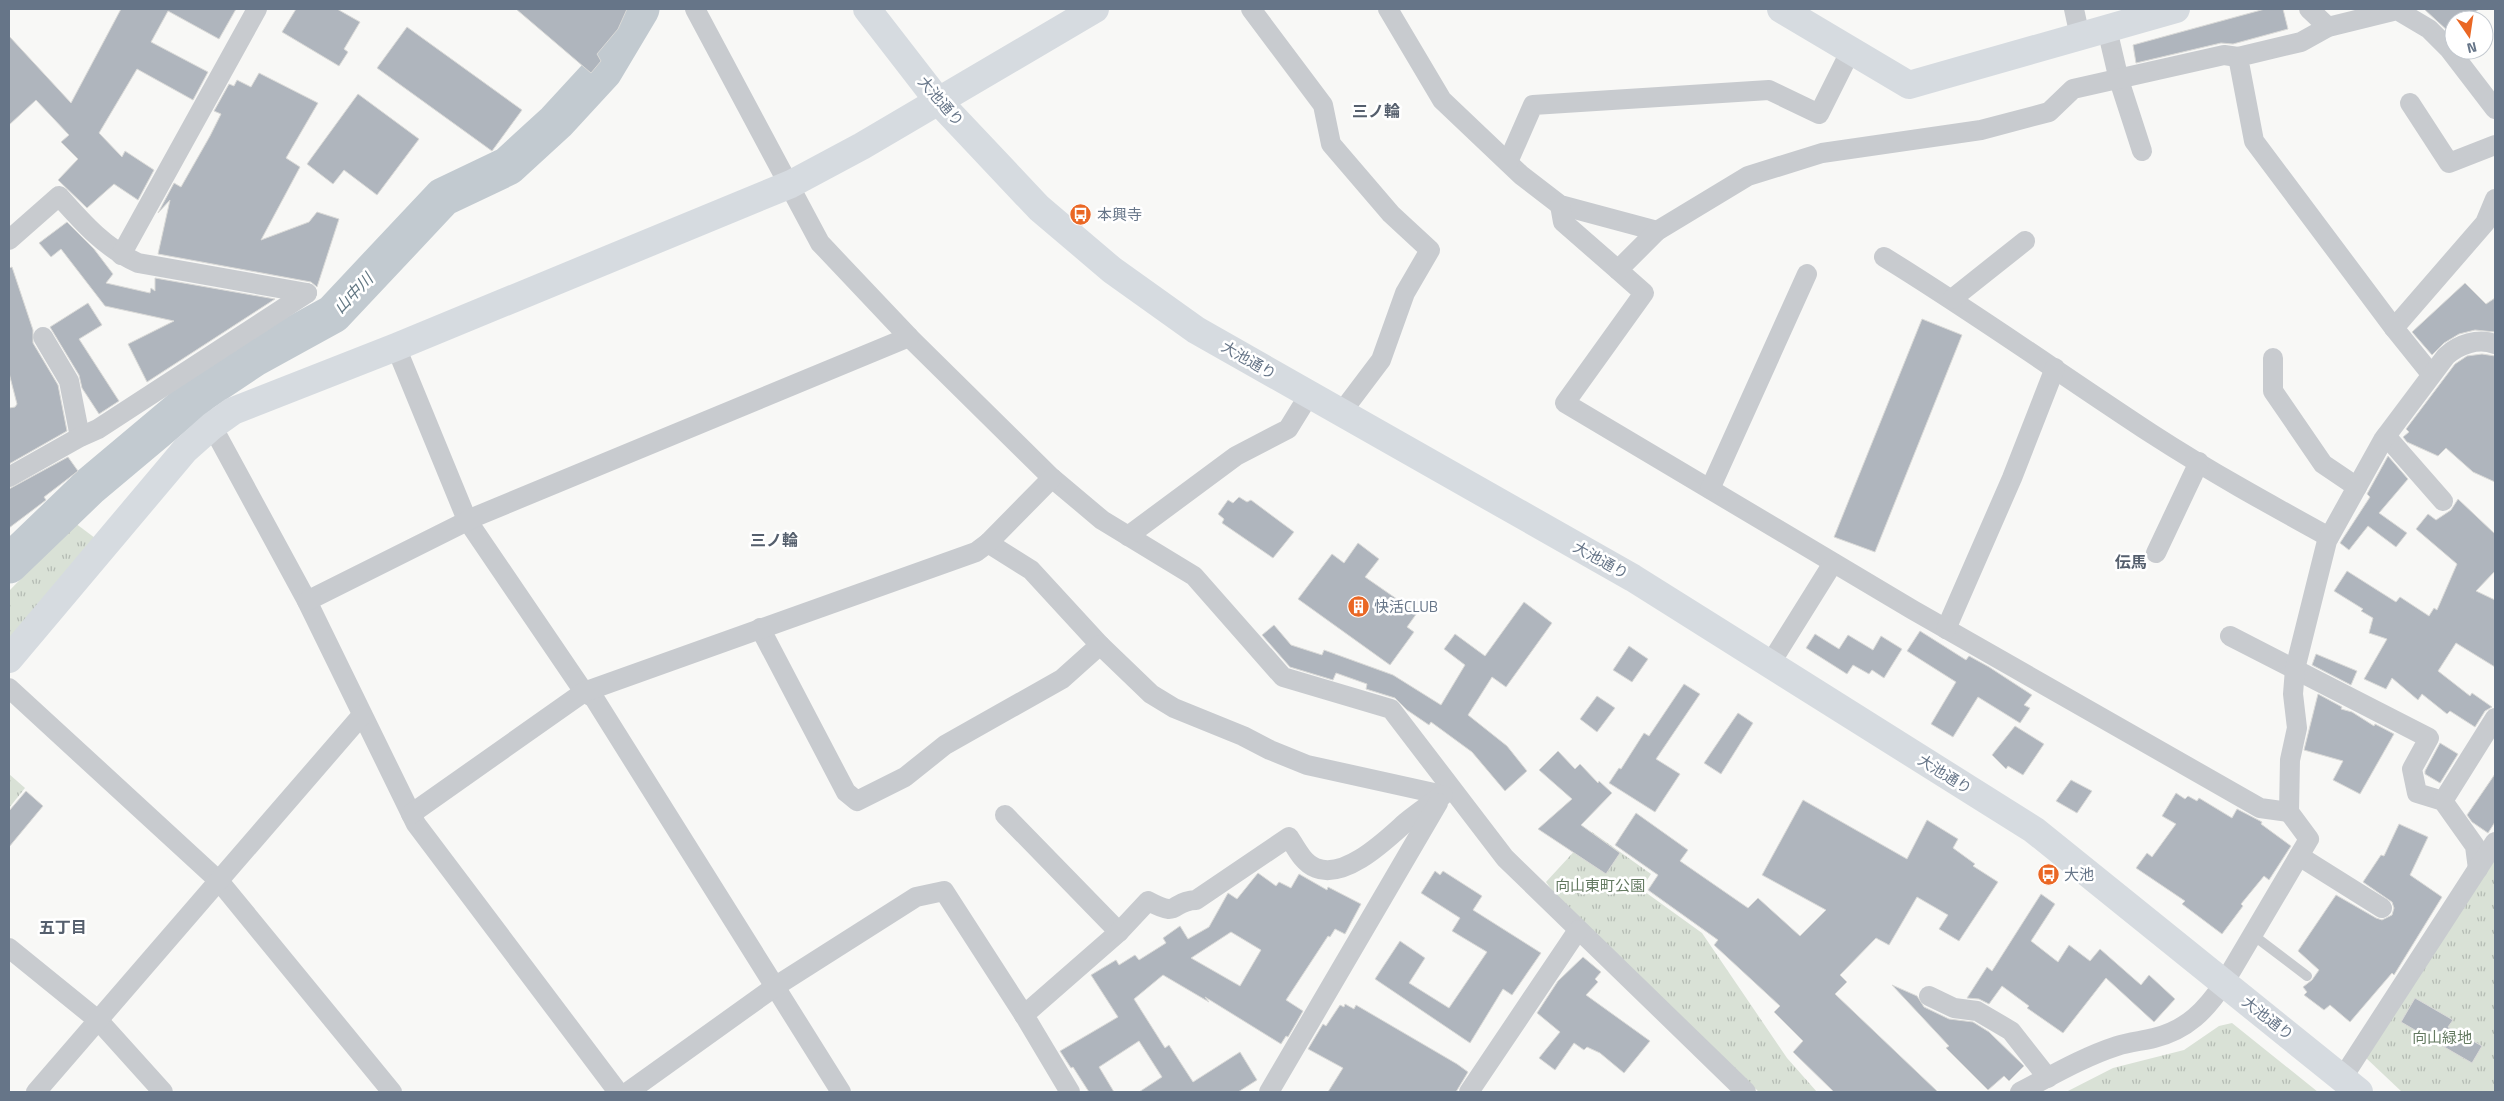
<svg xmlns="http://www.w3.org/2000/svg" width="2504" height="1101" viewBox="0 0 2504 1101" font-family="'Titillium Web','Noto Sans JP',sans-serif">
	<style>
		.grass { fill: url(#grass-tufts) }
		.lines { fill: none; stroke-linecap: round; stroke-linejoin: round }
		.river { stroke: #c2cad0; stroke-width: 39 }
		.building { fill: #afb5bd; stroke: #dadad8; fill-rule: evenodd }
		.lane { stroke: #c8cbcf; stroke-width: 10 }
		.street { stroke: #c8cbcf; stroke-width: 20 }
		.secondary { stroke: #d6dbe0; stroke-width: 28 }
		.labels { text-anchor: middle; dominant-baseline: central; stroke-width: 5; stroke-linejoin: round; paint-order: stroke }
		.street-label { font-size: 15px; fill: #667588; stroke: #fff }
		.poi-label { font-size: 15px; fill: #667588; stroke: #fff; text-anchor: start }
		.park-label { font-size: 15px; fill: #647a61; stroke: #fff }
		.neighbourhood-label { font-size: 16px; font-weight: bold; fill: #555f6d; stroke: #fff }
		.water-label { font-size: 16px; font-style: italic; fill: #627783; stroke: #fff }
	</style>
	<defs>
		<pattern id="grass-tufts" width="24" height="20" patternUnits="userSpaceOnUse" patternTransform="scale(1.25)"><rect width="24" height="20" fill="#d9e1d6"/><path d="M3 7l-1-3M5 7V3M7 7l1-3M15 17l-1-3M17 17v-4M19 17l1-3" fill="none" stroke="#b4bbb3"/></pattern>
	</defs>
	<rect width="100%" height="100%" fill="#f8f8f6"/>
	<g class="grass">
		<polygon points="75,523 95,538 9,639 9,591"/>
		<polygon points="9,774 25,788 9,808"/>
		<polygon points="1592,832 1651,874 1641,889 1702,933 1787,1058 1817,1092 1759,1092 1556,896 1546,882"/>
		<polygon points="2495,855 2495,1092 2402,1092 2366,1058"/>
		<polygon points="2232,1023 2318,1092 2066,1092 2113,1068 2184,1050 2219,1026"/>
	</g>
	<g class="lines">
		<polyline class="river" points="9,564 90,486 202,392 253,358 333,314 443,197 508,166 556,122 603,71 640,9"/>
	</g>
	<g class="building">
		<polygon points="121,9 236,9 219,39 168,11 151,42 208,72 193,100 137,69 99,133 122,157 125,151 154,170 138,200 114,184 87,208 58,180 78,159 61,142 69,135 36,100 9,125 9,36 71,103"/>
		<polygon points="296,9 337,9 360,22 344,49 348,52 339,66 282,32"/>
		<polygon points="516,9 627,9 618,29 597,54 601,61 591,73"/>
		<polygon points="2265,9 2283,9 2288,29 2233,44 2221,43 2136,63 2133,45"/>
		<polygon points="2424,9 2479,9 2465,20 2454,20 2454,28 2449,32"/>
		<polygon points="407,27 522,110 492,151 377,68"/>
		<polygon points="259,73 318,103 286,158 300,167 261,240 309,222 317,212 339,219 317,287 311,282 158,254 170,200 158,213 174,183 181,187 210,136 221,114 214,111 229,84 234,86 237,80 251,87"/>
		<polygon points="358,94 419,139 377,195 344,170 333,184 307,164"/>
		<polygon points="67,222 94,249 113,274 106,283 150,293 151,288 155,291 155,278 275,299 147,382 128,344 174,321 105,306 61,249 51,257 39,243"/>
		<polygon points="12,267 33,330 33,343 58,385 67,431 9,464 9,408 15,407 17,404 9,373 9,268"/>
		<polygon points="2465,283 2486,304 2495,298 2495,332 2475,330 2459,334 2444,343 2432,355 2412,332"/>
		<polygon points="88,303 102,325 79,339 119,401 99,414 82,388 79,375 50,327"/>
		<polygon points="1922,319 1962,335 1875,552 1834,537"/>
		<polygon points="2482,354 2495,356 2495,482 2473,472 2446,448 2438,456 2407,442 2403,437 2409,432 2406,429 2455,364 2467,356"/>
		<polygon points="2388,456 2408,479 2379,513 2407,533 2396,547 2368,526 2349,550 2340,543 2370,497 2367,494"/>
		<polygon points="68,457 78,471 44,497 46,500 9,528 9,489"/>
		<polygon points="1239,497 1247,502 1251,500 1294,532 1273,558 1222,523 1224,519 1218,514 1228,500 1233,503"/>
		<polygon points="2458,499 2495,534 2495,571 2476,591 2495,600 2495,667 2456,643 2438,671 2470,696 2472,693 2492,707 2485,711 2475,727 2450,711 2447,714 2422,694 2418,700 2392,678 2386,689 2364,679 2387,639 2369,633 2373,618 2361,611 2363,609 2334,591 2347,571 2396,602 2400,597 2429,616 2434,608 2437,610 2457,564 2416,529 2428,514 2436,520 2451,510"/>
		<polygon points="1358,543 1379,559 1365,577 1417,613 1407,627 1414,632 1390,665 1298,599 1332,554 1344,563"/>
		<polygon points="1524,602 1552,623 1506,687 1492,677 1468,715 1507,746 1527,771 1505,791 1472,752 1431,722 1429,725 1407,710 1395,698 1366,689 1367,684 1336,673 1333,680 1290,667 1262,635 1274,625 1291,645 1322,655 1324,650 1393,675 1441,705 1465,665 1444,649 1455,634 1485,656"/>
		<polygon points="1920,631 1966,660 1969,656 1989,667 2032,695 2024,705 2030,708 2020,723 1978,697 1953,737 1931,724 1956,682 1907,651"/>
		<polygon points="1815,634 1839,649 1848,635 1873,650 1881,636 1902,649 1884,678 1872,670 1869,674 1853,665 1847,674 1806,648"/>
		<polygon points="1629,646 1648,659 1632,682 1613,670"/>
		<polygon points="2316,654 2357,671 2351,685 2312,665"/>
		<polygon points="1684,684 1700,694 1656,759 1680,774 1655,812 1609,783 1619,768 1621,769 1644,733 1649,736"/>
		<polygon points="2318,694 2342,707 2341,709 2352,712 2374,726 2375,724 2394,734 2360,794 2333,780 2343,761 2304,750"/>
		<polygon points="1597,696 1615,708 1597,732 1580,719"/>
		<polygon points="1738,713 1753,723 1721,774 1704,763"/>
		<polygon points="2015,726 2044,744 2023,775 2008,766 2006,769 1992,755"/>
		<polygon points="2440,743 2458,754 2440,783 2425,774 2425,771"/>
		<polygon points="1558,751 1575,769 1580,764 1598,783 1599,781 1612,793 1581,825 1620,853 1606,874 1538,829 1572,799 1539,770"/>
		<polygon points="2495,774 2495,822 2488,833 2472,822 2467,815"/>
		<polygon points="2071,780 2092,791 2077,813 2056,801"/>
		<polygon points="26,791 43,806 9,847 9,811"/>
		<polygon points="2176,793 2185,799 2188,796 2197,801 2199,798 2232,818 2237,809 2262,822 2261,824 2291,846 2269,880 2264,876 2241,904 2243,906 2222,934 2182,904 2185,901 2136,868 2147,853 2152,857 2176,824 2162,816"/>
		<polygon points="1803,800 1907,859 1927,820 1958,839 1953,848 1975,864 1973,866 1998,882 1959,941 1939,929 1948,915 1917,897 1889,945 1876,938 1840,975 1847,982 1835,994 1938,1092 1834,1092 1793,1052 1803,1041 1774,1012 1780,1006 1714,945 1718,940 1648,890 1658,875 1615,845 1636,813 1688,850 1680,861 1748,908 1758,898 1800,936 1826,910 1762,875"/>
		<polygon points="2399,824 2428,837 2410,875 2442,897 2394,975 2392,973 2350,1022 2330,1005 2324,1010 2304,995 2307,992 2303,987 2312,980 2319,970 2298,951 2336,895 2376,918 2382,920 2392,915 2394,908 2392,902 2363,882 2381,855 2384,856"/>
		<polygon points="1435,871 1440,875 1443,871 1482,896 1473,910 1541,953 1512,995 1503,989 1470,1043 1375,979 1400,941 1425,958 1409,983 1449,1008 1487,952 1452,931 1460,918 1421,893"/>
		<path d="M1258,873L1276,886L1279,882L1291,888L1299,874L1327,890L1328,887L1361,904L1345,934L1335,929L1330,937L1328,936L1286,1000L1303,1011L1288,1037L1286,1036L1281,1044L1205,997L1209,1002L1163,975L1134,999L1165,1048L1169,1045L1193,1082L1240,1052L1257,1080L1238,1092H1139L1162,1077L1139,1041L1099,1067L1114,1092H1089L1073,1067L1071,1068L1060,1051L1118,1017L1091,975L1116,960L1119,965L1135,955L1139,960L1166,943L1163,938L1180,926L1188,939L1209,927L1228,893L1237,899ZM1231,932L1261,950L1240,986L1191,958Z"/>
		<polygon points="2041,894 2055,904 2031,941 2058,962 2069,945 2090,961 2100,949 2141,985 2149,975 2175,999 2154,1022 2106,978 2063,1033 2027,1008 2029,1006 2002,986 1989,1004 1979,999 1967,998 1987,967 1992,971"/>
		<polygon points="1583,957 1601,972 1595,979 1598,982 1586,995 1650,1041 1624,1073 1600,1053 1587,1047 1584,1050 1574,1043 1555,1070 1539,1058 1560,1032 1537,1013 1558,981"/>
		<polygon points="1892,985 1917,996 1924,1007 1949,1019 1973,1022 1989,1032 2024,1066 2009,1081 2004,1076 1988,1090 1946,1048 1949,1046"/>
		<polygon points="2415,998 2453,1020 2448,1027 2482,1046 2472,1063 2401,1022"/>
		<polygon points="1345,1004 1354,1009 1356,1005 1457,1064 1468,1072 1456,1092 1328,1092 1343,1068 1308,1049 1323,1024 1326,1026 1340,1005 1344,1007"/>
	</g>
	<g class="lines">
		<polyline class="lane" points="2253,935 2307,976"/>
		<g class="street">
			<polyline points="695,9 820,243 909,337 1052,478 1102,520 1194,576 1283,677 1391,709 1505,858 1746,1092"/>
			<polyline points="1251,9 1323,105 1331,144 1391,214 1430,250 1405,293 1381,360 1341,413"/>
			<polyline points="1388,9 1442,100 1521,175 1560,205 1657,231"/>
			<polyline points="2074,9 2080,37"/>
			<polyline points="2309,9 2328,27"/>
			<polyline points="2107,29 2119,80 2142,151"/>
			<polyline points="2238,57 2224,55 2073,89 2049,112 1981,130 1822,153 1748,176 1657,231 1618,270 1644,293 1565,403 1913,610 2260,808 2289,812"/>
			<polyline points="2410,103 2449,163 2495,145"/>
			<polyline points="1508,162 1533,105 1769,90 1819,114 1851,50"/>
			<polyline points="1560,205 1563,222 1618,270"/>
			<path d="M9,240L59,196C83,223 105,248 138,263L307,293"/>
			<polyline points="121,255 257,9"/>
			<path d="M1884,257C1975,313 2062,375 2152,434C2209,471 2269,504 2329,537"/>
			<polyline points="1952,299 2025,241"/>
			<polyline points="2394,328 2485,223 2495,199"/>
			<polyline points="43,337 69,381 80,437"/>
			<polyline points="396,347 467,520 584,692 594,698 841,1092"/>
			<polyline points="2273,358 2273,391 2323,464 2357,487"/>
			<polyline points="2431,374 2394,328 2254,141 2238,57 2301,42 2328,27 2397,10 2429,29 2449,49 2495,109"/>
			<polyline points="212,426 307,601 416,824 618,1092"/>
			<polyline points="2386,436 2443,501"/>
			<polyline points="9,477 80,437 98,429 307,293"/>
			<polyline points="1710,489 1807,274"/>
			<polyline points="1128,536 1236,456 1288,429 1309,395"/>
			<polyline points="988,543 1031,570 1100,645 1151,694 1174,708 1243,736 1270,750 1307,765 1443,795"/>
			<polyline points="2156,553 2199,462"/>
			<polyline points="307,601 477,516 909,337"/>
			<polyline points="760,628 846,792 857,801 905,777 945,745 1062,679 1100,645"/>
			<polyline points="1946,629 2012,478 2055,368"/>
			<polyline points="2230,636 2429,738 2412,769 2417,793 2443,801 2475,846 2478,869"/>
			<polyline points="1770,664 1833,563"/>
			<polyline points="9,688 219,881 392,1092"/>
			<polyline points="2443,801 2495,718"/>
			<polyline points="411,814 584,692 976,552 988,543 1052,478"/>
			<polyline points="1005,815 1119,932"/>
			<polyline points="2299,856 2382,908"/>
			<polyline points="9,948 99,1021 163,1092"/>
			<polyline points="1929,996 1954,1008 1977,1011 2011,1031 2048,1078"/>
			<polyline points="2343,1077 2495,842"/>
			<polyline points="36,1092 362,715"/>
			<polyline points="628,1092 776,986 916,897 944,891 1024,1015"/>
			<path d="M1070,1092L1024,1015L1119,932L1148,901C1182,919 1169,901 1196,900L1289,837C1296,848 1303,863 1316,868C1345,880 1386,840 1405,823C1417,813 1430,804 1443,795"/>
			<polyline points="1269,1092 1438,803"/>
			<polyline points="1469,1092 1578,930"/>
			<path d="M2020,1092C2051,1076 2083,1057 2117,1046C2129,1042 2142,1041 2154,1038C2187,1030 2206,1010 2224,983L2309,839L2289,812L2290,760L2297,728L2293,694L2295,669L2327,541L2383,440L2446,356C2459,344 2478,338 2495,344"/>
		</g>
		<g class="secondary">
			<polyline points="867,9 939,102 1039,208 1112,270 1196,330 1633,578 2034,830 2359,1092"/>
			<polyline points="1781,9 1909,85 2176,9"/>
			<polyline points="9,659 185,450 212,426 233,411 396,347 791,184 862,146 1095,9"/>
		</g>
	</g>
	<defs>
		<symbol id="bus-disc" viewBox="-11 -11 22 22"><circle r="9.5" fill="#ea6724" stroke="#fff"/><path d="M-5-6H5V4H4V6H2V4H-2V6H-4V4H-5ZM-3.5-4V0h7V-4ZM-3.5 1.2v1.5H-2V1.2ZM2 1.2v1.5H3.5V1.2Z" fill="#fff"/></symbol>
		<symbol id="building-disc" viewBox="-11 -11 22 22"><circle r="9.5" fill="#ea6724" stroke="#fff"/><path d="M-4-6H4V6H1V3H-1V6H-4ZM-2.5-4.3h1.7v1.8h-1.7ZM.8-4.3h1.7v1.8H.8ZM-2.5-1h1.7V.8h-1.7ZM.8-1h1.7V.8H.8Z" fill="#fff"/></symbol>
	</defs>
	<g fill-rule="evenodd">
		<use href="#bus-disc" x="1068" y="202" width="25" height="25"/>
		<use href="#building-disc" x="1346" y="594" width="25" height="25"/>
		<use href="#bus-disc" x="2036" y="862" width="25" height="25"/>
	</g>
	<g class="labels">
		<g class="street-label">
			<text transform="translate(941 101) rotate(49)">大池通り</text>
			<text transform="translate(1249 360) rotate(30)">大池通り</text>
			<text transform="translate(1601 560) rotate(29)">大池通り</text>
			<text transform="translate(1945 774) rotate(32)">大池通り</text>
			<text transform="translate(2268 1018) rotate(38)">大池通り</text>
		</g>
		<g class="poi-label">
			<text x="1097" y="214">本興寺</text>
			<text x="1374" y="606">快活CLUB</text>
			<text x="2064" y="874">大池</text>
		</g>
		<g class="park-label">
			<text x="1600" y="885">向山東町公園</text>
			<text x="2442" y="1037">向山緑地</text>
		</g>
		<g class="neighbourhood-label">
			<text x="1376" y="111">三ノ輪</text>
			<text x="774" y="540">三ノ輪</text>
			<text x="2131" y="562">伝馬</text>
			<text x="63" y="927">五丁目</text>
		</g>
		<g class="water-label">
			<text transform="translate(353 293) rotate(-46)">山中川</text>
		</g>
	</g>
	<rect width="2504" height="1101" fill="none" stroke="#667588" stroke-width="20"/>
	<g transform="translate(2469 35) rotate(167)"><circle r="24" fill="#ffffff" stroke="#c2c8cf"/>
	<path d="M0-4L9 19L0 12L-9 19Z" fill="#ea6724"/>
	<text y="-8" font-size="14" font-weight="bold" text-anchor="middle" fill="#667588">N</text>
	</g>
</svg>
